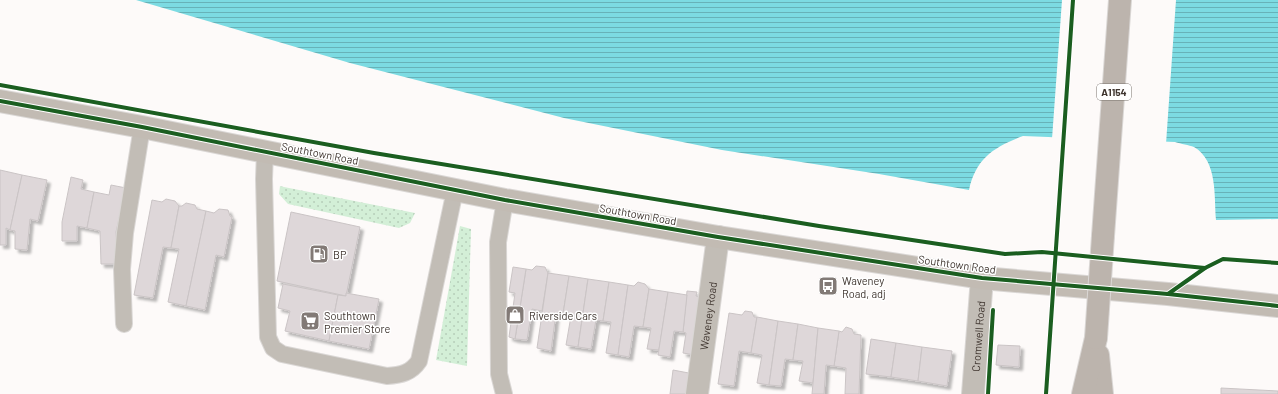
<svg xmlns="http://www.w3.org/2000/svg" width="1278" height="394" viewBox="0 0 1278 394" font-family="Barlow,sans-serif">
	<style>
		.grass { fill: url(#grass-dots) }
		.water { fill: url(#water-rules) }
		.pier { fill: #fdfaf9 }
		.building { fill: #ded7d9; stroke: #cac4c5; filter: url(#shadow) }
		.lines { fill: none; stroke-linecap: round; stroke-linejoin: round }
		.lane-casing { stroke: #dad7d5; stroke-width: 18 }
		.street-casing { stroke: #dad7d5; stroke-width: 24 }
		.secondary-casing { stroke: #dad7d5; stroke-width: 24 }
		.primary-casing { stroke: #dad7d5; stroke-width: 24 }
		.lane { stroke: #c2bdb6; stroke-width: 16 }
		.street { stroke: #c2bdb6; stroke-width: 22 }
		.secondary { stroke: #c2bbb3; stroke-width: 22 }
		.primary { stroke: #bcb4ad; stroke-width: 22 }
		.primary-bridge-casing { stroke: #dad7d5; stroke-width: 24; stroke-linecap: butt }
		.primary-bridge { stroke: #bcb4ad; stroke-width: 22 }
		.cycleway-casing { stroke: #fff; stroke-width: 6 }
		.cycleway { stroke: #1b5e20; stroke-width: 4 }
		.labels { text-anchor: middle; dominant-baseline: central; stroke-width: 3; stroke-linejoin: round; paint-order: stroke }
		.shield { fill: #fff; stroke: #79726d; stroke-width: 1 }
		.shield-label { font-size: 10px; font-weight: bold; fill: #3f352f }
		.street-label { font-size: 11px; fill: #3f352f; stroke: #fff }
		.poi-label { font-size: 11px; fill: #3f352f; stroke: #fff; text-anchor: start }
	</style>
	<defs>
		<pattern id="grass-dots" width="8" height="8" patternUnits="userSpaceOnUse"><rect width="8" height="8" fill="#d3efd7"/><path d="M2 2h.1M6 6h.1" fill="none" stroke="#b6ceb9" stroke-width="1.8" stroke-linecap="round"/></pattern>
		<pattern id="water-rules" width="6" height="5" patternUnits="userSpaceOnUse"><rect width="6" height="5" fill="#7cdbe2"/><path d="M0 2.5h6" fill="none" stroke="#67b2b8"/></pattern>
		<filter id="shadow"><feDropShadow dx="3.5" dy="3.5" stdDeviation="1" flood-color="#0004"/></filter>
	</defs>
	<rect width="100%" height="100%" fill="#fdfaf9"/>
	<g class="grass">
		<polygon points="280,186 284,187 415,213 410,223 399,228 288,204 279,194"/>
		<polygon points="460,226 471,229 467,366 436,360"/>
	</g>
	<path class="water" d="M136,0H1278V219L1216,220C1214,197 1218,161 1194,147C1189,145 1181,144 1175,142L1023,136C994,147 976,158 969,190L879,174L722,150L564,118L350,63Z"/>
	<polygon class="pier" points="1062,0 1176,0 1166,144 1052,139"/>
	<g class="building">
		<polygon points="0,170 22,175 10,230 6,228 6,245 0,245"/>
		<polygon points="22,175 47,180 38,221 30,219 27,250 15,249 15,231 10,230"/>
		<polygon points="71,177 83,180 81,189 94,192 87,228 77,226 77,241 62,241 62,222"/>
		<polygon points="111,185 126,188 116,232 118,264 101,264 100,231 87,228 94,192 109,195"/>
		<polygon points="166,199 175,201 179,206 171,248 163,247 153,298 134,295 152,200 162,202"/>
		<polygon points="186,203 195,205 197,209 206,211 186,306 168,302 179,249 171,248 179,206 182,206"/>
		<polygon points="219,209 228,210 230,216 232,217 224,257 216,255 205,310 186,306 206,211 214,213"/>
		<polygon points="291,212 360,227 346,296 277,281"/>
		<polygon points="536,266 545,267 548,273 542,311 532,309 527,340 515,339 526,269 532,270"/>
		<polygon points="513,267 526,269 515,339 509,337 515,293 509,292"/>
		<polygon points="548,273 569,276 563,314 556,313 551,351 537,348"/>
		<polygon points="569,276 588,279 578,347 566,345 571,316 563,314"/>
		<polygon points="588,279 609,282 603,321 596,320 591,349 578,347"/>
		<polygon points="609,282 628,285 618,355 606,353 611,322 603,321"/>
		<polygon points="638,282 645,284 649,289 643,327 634,326 629,357 618,355 628,285 634,286"/>
		<polygon points="283,284 338,295 329,341 285,331 290,311 278,308"/>
		<polygon points="649,289 668,292 659,350 647,349 651,328 643,327"/>
		<polygon points="687,291 697,292 696,296 703,297 695,355 683,353 686,333 683,332"/>
		<polygon points="668,292 687,295 683,332 674,331 670,357 658,355"/>
		<polygon points="346,293 379,299 369,349 329,341 338,295 346,296"/>
		<polygon points="745,311 752,312 754,317 757,317 751,353 739,351 734,386 718,384 729,313 742,315"/>
		<polygon points="757,317 778,321 769,385 757,383 762,355 751,353"/>
		<polygon points="778,321 798,324 793,360 785,359 781,386 769,385"/>
		<polygon points="798,324 818,328 813,383 799,381 803,361 793,360"/>
		<polygon points="846,327 852,329 854,334 861,335 859,394 845,394 846,368 834,366 839,331 842,332"/>
		<polygon points="818,328 839,331 834,366 826,365 824,394 812,394"/>
		<polygon points="871,339 896,343 891,377 866,374"/>
		<polygon points="896,343 922,347 918,381 891,377"/>
		<polygon points="998,345 1020,346 1019,367 996,365"/>
		<polygon points="922,347 952,351 947,386 918,381"/>
		<polygon points="673,370 694,374 692,394 670,394"/>
		<polygon points="1221,388 1278,391 1278,394 1221,394"/>
	</g>
	<g class="lines">
		<defs>
			<g id="lane">
				<path d="M265,151L264,179L268,337L273,348L282,354L387,376C401,375 411,373 419,361L455,190"/>
				<polyline points="124,324 122,269 125,233 142,127"/>
				<polyline points="504,394 499,374 498,242 505,200"/>
			</g>
			<g id="street">
				<path id="s1" d="M697,394L718,237"/>
				<path id="s2" d="M973,394L982,278"/>
			</g>
			<polyline id="secondary" points="0,101 142,127 505,200 718,237 982,278 1168,294 1278,306"/>
			<g id="primary">
				<polyline points="1103,236 1120,0"/>
				<polyline points="1098,355 1102,394"/>
				<polyline points="1083,394 1096,338"/>
			</g>
		</defs>
		<use href="#lane" class="lane-casing"/>
		<use href="#street" class="street-casing"/>
		<use href="#secondary" class="secondary-casing"/>
		<use href="#primary" class="primary-casing"/>
		<use href="#lane" class="lane"/>
		<use href="#street" class="street"/>
		<use href="#secondary" class="secondary"/>
		<use href="#primary" class="primary"/>
		<defs>
			<polyline id="primary-bridge" points="1096,338 1103,236"/>
		</defs>
		<use href="#primary-bridge" class="primary-bridge-casing"/>
		<use href="#primary-bridge" class="primary-bridge"/>
		<defs>
			<g id="cycleway">
				<polyline points="0,85 374,153 819,226 1005,254 1042,252 1205,268"/>
				<polyline points="0,101 142,127 505,200 718,237 982,278 1168,294 1278,306"/>
				<polyline points="1168,294 1205,268 1223,259 1278,263"/>
				<polyline points="988,394 993,310"/>
				<polyline points="1046,394 1073,0"/>
			</g>
		</defs>
		<use href="#cycleway" class="cycleway-casing"/>
		<use href="#cycleway" class="cycleway"/>
	</g>
	<defs>
		<symbol id="fuel-square" viewBox="-11 -11 22 22"><rect x="-9" y="-9" width="18" height="18" rx="4" fill="#827a76" stroke="#fff"/><path d="M-5.5-6h7V0h2V4h1.3V-2.5L3-4.5l.8-.8L6-3V5H2.5V1h-1V6h-7ZM-4.2-4.7v3.2H.2V-4.7Z" fill="#fff"/></symbol>
		<symbol id="bus-square" viewBox="-11 -11 22 22"><rect x="-9" y="-9" width="18" height="18" rx="4" fill="#827a76" stroke="#fff"/><path d="M-5-6H5V4H4V6H2V4H-2V6H-4V4H-5ZM-3.5-4V0h7V-4ZM-3.5 1.2v1.5H-2V1.2ZM2 1.2v1.5H3.5V1.2Z" fill="#fff"/></symbol>
		<symbol id="shop-square" viewBox="-11 -11 22 22"><rect x="-9" y="-9" width="18" height="18" rx="4" fill="#827a76" stroke="#fff"/><path d="M-5-2.5h2.3a2.7 3.5 0 0 1 5.4 0H5L5.5 6h-11ZM-1.5-2.5h3a1.5 2.3 0 0 0-3 0Z" fill="#fff"/></symbol>
		<symbol id="supermarket-square" viewBox="-11 -11 22 22"><rect x="-9" y="-9" width="18" height="18" rx="4" fill="#827a76" stroke="#fff"/><path d="M-6-5.5h2.5l.6 2H6L4.5 2H-2.5L-4.4-4H-6ZM-1.5 3.2a1.3 1.3 0 1 0 .1 0ZM3 3.2a1.3 1.3 0 1 0 .1 0Z" fill="#fff"/></symbol>
	</defs>
	<g fill-rule="evenodd">
		<use href="#fuel-square" x="308" y="243" width="22" height="22"/>
		<use href="#bus-square" x="817" y="275" width="22" height="22"/>
		<use href="#shop-square" x="504" y="304" width="22" height="22"/>
		<use href="#supermarket-square" x="299" y="310" width="22" height="22"/>
	</g>
	<g class="labels">
		<rect class="shield" x="1097" y="84" width="34" height="16" rx="3"/>
		<g class="shield-label">
			<text x="1114" y="92">A1154</text>
		</g>
		<g class="street-label">
			<text transform="translate(320 153) rotate(11)">Southtown Road</text>
			<text transform="translate(638 214) rotate(10)">Southtown Road</text>
			<text transform="translate(957 264) rotate(8)">Southtown Road</text>
			<text stroke="none"><textPath href="#s1" startOffset="79">Waveney Road</textPath></text>
			<text stroke="none"><textPath href="#s2" startOffset="58">Cromwell Road</textPath></text>
		</g>
		<g class="poi-label">
			<text x="333" y="254">BP</text>
			<text x="842" y="280">Waveney<tspan x="842" dy="13">Road, adj</tspan></text>
			<text x="324" y="315">Southtown<tspan x="324" dy="13">Premier Store</tspan></text>
			<text x="529" y="315">Riverside Cars</text>
		</g>
	</g>
</svg>
